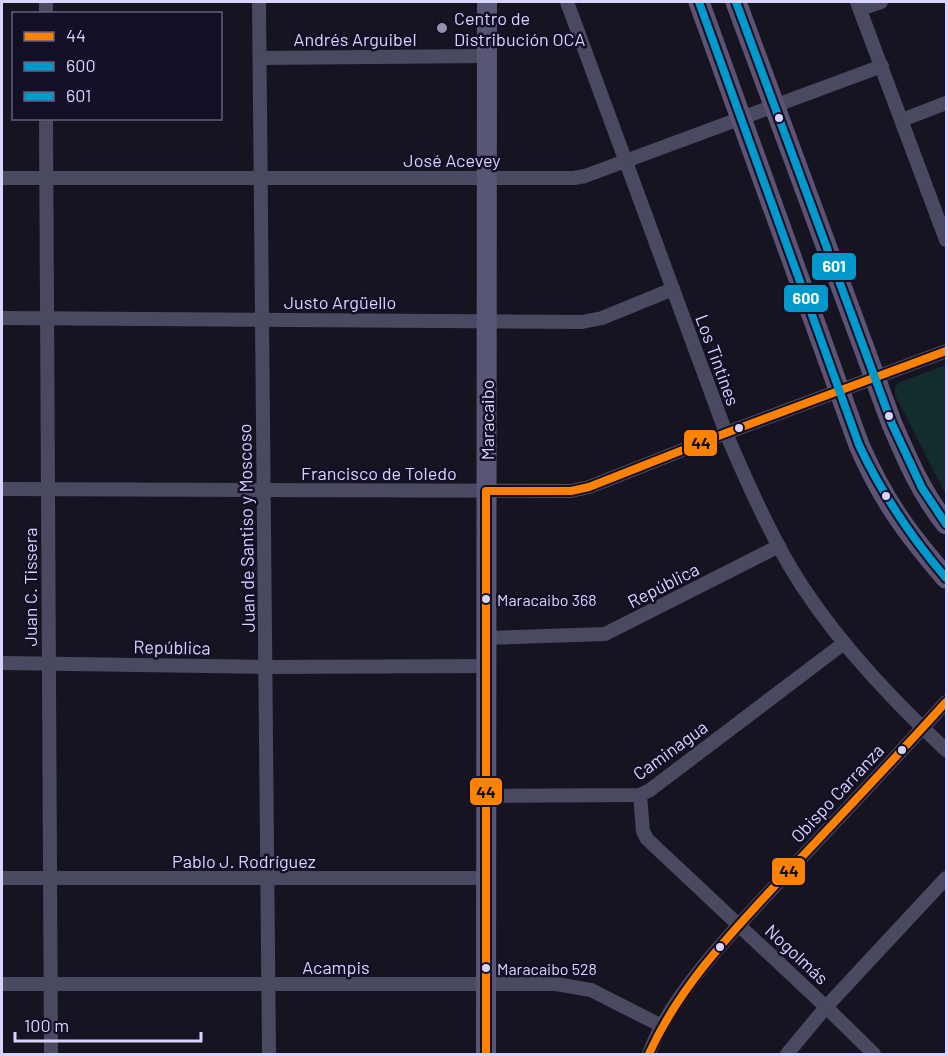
<svg xmlns="http://www.w3.org/2000/svg" width="948" height="1056" viewBox="0 0 948 1056" font-family="Barlow,sans-serif">
	<style>
		.green { fill: #132c2d }
		.lines { fill: none; stroke-linecap: round; stroke-linejoin: round }
		.street { stroke: #4a4962; stroke-width: 14 }
		.secondary { stroke: #575674; stroke-width: 20 }
		.primary { stroke: #5e5373; stroke-width: 21 }
		.bus-1-casing { stroke: #130f26; stroke-width: 12 }
		.bus-2-casing { stroke: #130f26; stroke-width: 12 }
		.bus-3-casing { stroke: #130f26; stroke-width: 12 }
		.bus-1 { stroke: #ff8100; stroke-width: 8 }
		.bus-2 { stroke: #0099cb; stroke-width: 8 }
		.bus-3 { stroke: #0099cb; stroke-width: 8 }
		.poi-dot { fill: #9591b1; stroke: #130f26; stroke-width: 2 }
		.bus-dot { fill: #d9d4ff; stroke: #130f26; stroke-width: 2 }
		.labels { text-anchor: middle; dominant-baseline: central; stroke-width: 5; stroke-linejoin: round; paint-order: stroke }
		.bus-label { font-size: 16px; fill: #d9d4ff; stroke: #130f26; text-anchor: start }
		.poi-label { font-size: 18px; fill: #d9d4ff; stroke: #130f26; text-anchor: start }
		.street-label { font-size: 18px; fill: #d9d4ff; stroke: #130f26 }
		.line-badge { stroke: #130f26; stroke-width: 2 }
		.badge-label { font-size: 16px; text-anchor: middle; font-weight: bold; fill: #fff }
		.pale-badge-label { font-size: 16px; text-anchor: middle; font-weight: bold; fill: #111 }
	</style>
	<rect width="100%" height="100%" fill="#161421"/>
	<polygon class="green" points="946,365 946,492 945,493 895,395 895,387 900,382"/>
	<g class="lines">
		<g class="street">
			<polyline points="46,2 46,14"/>
			<polyline points="259,2 269,1054"/>
			<path d="M567,2L726,433C745,478 765,523 789,565C829,633 889,697 946,750"/>
			<polyline points="857,2 946,240"/>
			<polyline points="860,9 881,2"/>
			<polyline points="260,58 487,56"/>
			<polyline points="46,118 51,1054"/>
			<polyline points="902,120 946,103"/>
			<polyline points="2,178 574,178 585,176 882,66"/>
			<polyline points="2,318 582,322 602,318 673,289"/>
			<polyline points="2,489 571,491 589,487 726,433 946,351"/>
			<polyline points="486,638 605,634 779,546"/>
			<polyline points="2,663 266,667 486,666"/>
			<polyline points="640,795 643,831 647,839 826,1007 874,1054"/>
			<polyline points="486,796 640,795 650,790 844,643"/>
			<polyline points="2,878 486,878"/>
			<polyline points="2,984 556,984 591,990 662,1026"/>
			<path d="M649,1054C671,992 742,922 787,873C840,816 894,760 946,702"/>
			<polyline points="787,1054 826,1007 946,878"/>
		</g>
		<polyline class="secondary" points="486,1054 487,2"/>
		<g class="primary">
			<path d="M699,2L859,445C883,500 907,533 946,578"/>
			<path d="M736,2L892,424C907,459 922,494 946,524"/>
		</g>
		<defs>
			<g id="bus-1">
				<polyline points="486,1054 486,491 571,491 589,487 726,433 946,351"/>
				<path d="M649,1054C680,985 733,931 784,876C838,818 893,761 946,702"/>
			</g>
			<path id="bus-2" d="M699,2L859,445C882,494 911,537 946,578"/>
			<polyline id="bus-3" points="736,2 892,424 922,488 946,524"/>
		</defs>
		<use href="#bus-1" class="bus-1-casing"/>
		<use href="#bus-2" class="bus-2-casing"/>
		<use href="#bus-3" class="bus-3-casing"/>
		<use href="#bus-1" class="bus-1"/>
		<use href="#bus-2" class="bus-2"/>
		<use href="#bus-3" class="bus-3"/>
	</g>
	<circle class="poi-dot" cx="442" cy="28" r="6"/>
	<g class="bus-dot">
		<circle cx="779" cy="118" r="5"/>
		<circle cx="889" cy="416" r="5"/>
		<circle cx="739" cy="428" r="5"/>
		<circle cx="886" cy="496" r="5"/>
		<circle cx="486" cy="599" r="5"/>
		<circle cx="902" cy="750" r="5"/>
		<circle cx="720" cy="947" r="5"/>
		<circle cx="486" cy="968" r="5"/>
	</g>
	<g class="labels">
		<g class="bus-label">
			<text x="497" y="599">Maracaibo 368</text>
			<text x="497" y="968">Maracaibo 528</text>
		</g>
		<g class="poi-label">
			<text x="454" y="18">Centro de<tspan x="454" dy="21">Distribución OCA</tspan></text>
		</g>
		<g class="street-label">
			<text x="355" y="39">Andrés Arguibel</text>
			<text x="452" y="160">José Acevey</text>
			<text x="340" y="302">Justo Argüello</text>
			<text transform="translate(718 360) rotate(70)">Los Tintines</text>
			<text transform="translate(487 420) rotate(-90)">Maracaibo</text>
			<text x="379" y="473">Francisco de Toledo</text>
			<text transform="translate(246 528) rotate(-91)">Juan de Santiso y Moscoso</text>
			<text transform="translate(663 585) rotate(-27)">República</text>
			<text transform="translate(30 587) rotate(-90)">Juan C. Tissera</text>
			<text transform="translate(172 647) rotate(1)">República</text>
			<text transform="translate(670 750) rotate(-36)">Caminagua</text>
			<text transform="translate(837 793) rotate(-47)">Obispo Carranza</text>
			<text x="244" y="861">Pablo J. Rodríguez</text>
			<text transform="translate(797 954) rotate(43)">Nogolmás</text>
			<text x="336" y="967">Acampis</text>
		</g>
	</g>
	<g class="line-badge">
		<rect x="811" y="252" width="46" height="29" rx="6" fill="#0099cb"/>
		<rect x="783" y="284" width="46" height="29" rx="6" fill="#0099cb"/>
		<rect x="683" y="429" width="35" height="28" rx="6" fill="#ff8100"/>
		<rect x="469" y="777" width="34" height="29" rx="6" fill="#ff8100"/>
		<rect x="771" y="857" width="35" height="29" rx="6" fill="#ff8100"/>
	</g>
	<g class="badge-label">
		<text x="834" y="272">601</text>
		<text x="806" y="304">600</text>
	</g>
	<g class="pale-badge-label">
		<text x="701" y="449">44</text>
		<text x="486" y="798">44</text>
		<text x="789" y="877">44</text>
	</g>
	<rect width="948" height="1056" fill="none" stroke="#d9d4ff" stroke-width="6"/>
	<rect x="12" y="12" width="210" height="108" fill="#130f26" stroke="#625e7d" stroke-width="1.5"/>
	<rect x="24" y="32" width="30" height="9" fill="#ff8100" stroke="#625e7d" stroke-width="1.5"/>
	<text x="66" y="42" font-size="18" fill="#d9d4ff">44</text>
	<rect x="24" y="62" width="30" height="9" fill="#0099cb" stroke="#625e7d" stroke-width="1.5"/>
	<text x="66" y="72" font-size="18" fill="#d9d4ff">600</text>
	<rect x="24" y="92" width="30" height="9" fill="#0099cb" stroke="#625e7d" stroke-width="1.5"/>
	<text x="66" y="102" font-size="18" fill="#d9d4ff">601</text>
	<path d="M15 1032v9h186v-9" fill="none" stroke="#d9d4ff" stroke-width="3"/>
	<text x="24" y="1032" font-size="18" fill="#d9d4ff" stroke="#130f26" stroke-width="4.5" paint-order="stroke">100 m</text>
</svg>
